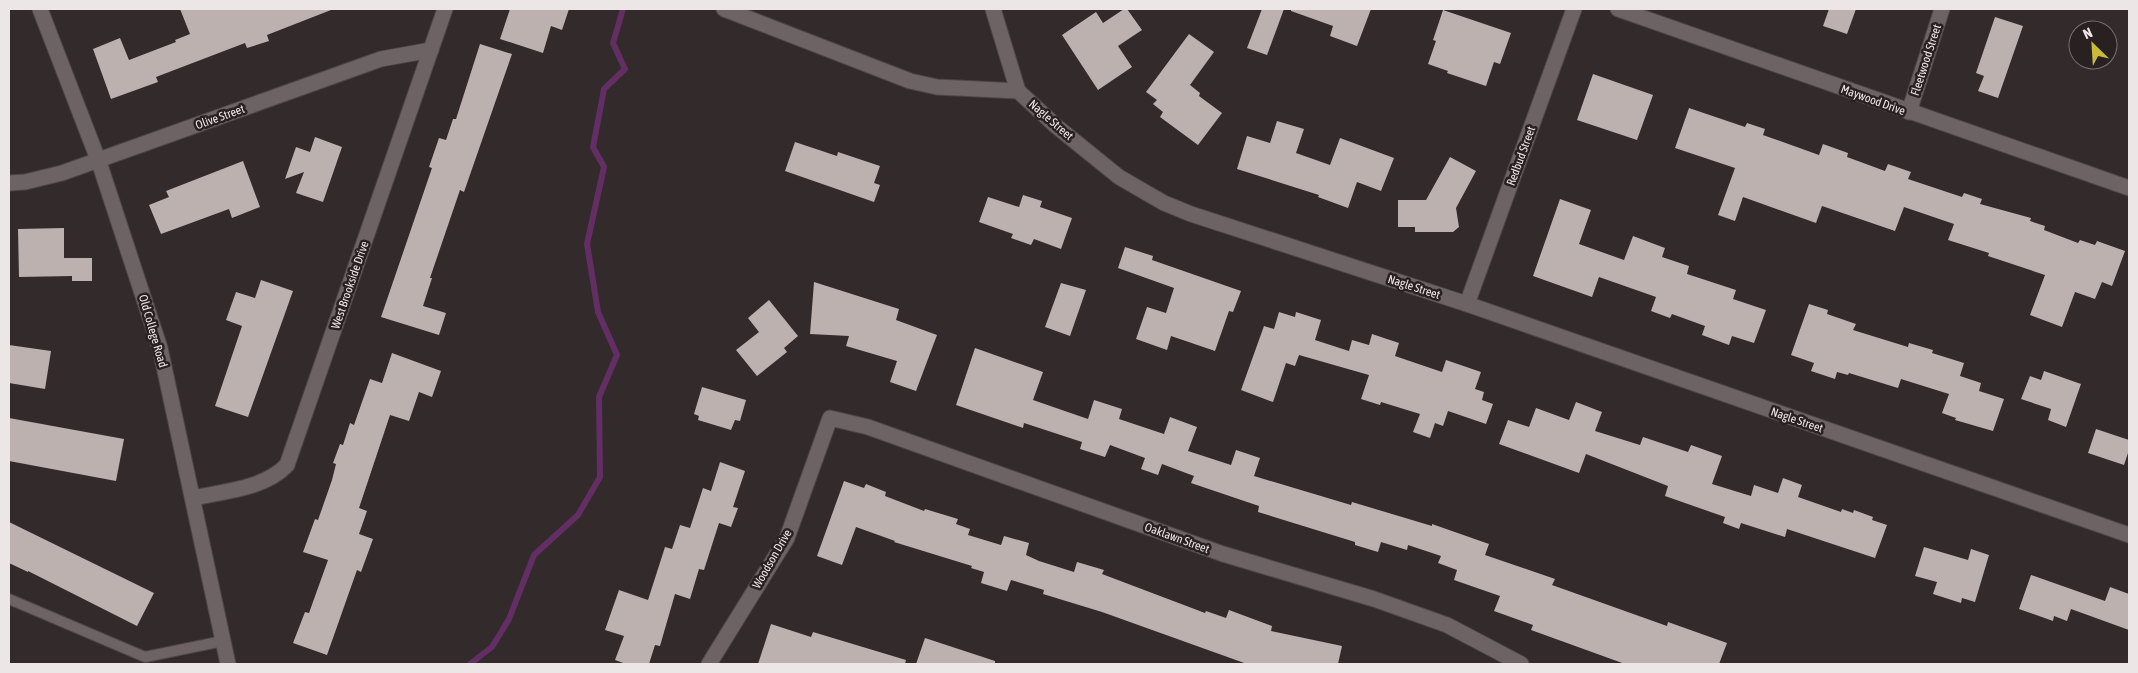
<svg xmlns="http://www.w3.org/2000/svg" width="2138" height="673" viewBox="0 0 2138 673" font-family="'Asap Condensed',sans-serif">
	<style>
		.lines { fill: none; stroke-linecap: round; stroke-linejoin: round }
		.stream { stroke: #632e63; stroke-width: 6 }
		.building { fill: #bcb1af }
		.service-casing { stroke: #4d4647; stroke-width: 12 }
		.minor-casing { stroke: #4d4647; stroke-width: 17 }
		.tertiary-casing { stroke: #4d4647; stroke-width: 17 }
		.service { stroke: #6d6365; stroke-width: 10 }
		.minor { stroke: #6d6365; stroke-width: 15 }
		.tertiary { stroke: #6d6365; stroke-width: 15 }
		.labels { text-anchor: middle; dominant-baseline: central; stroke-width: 5; stroke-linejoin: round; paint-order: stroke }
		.street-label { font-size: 12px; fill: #ece6e7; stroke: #292022 }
	</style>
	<rect width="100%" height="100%" fill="#332a2c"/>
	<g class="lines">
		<polyline class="stream" points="470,664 492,647 509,619 534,555 578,515 600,477 599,397 617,355 598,312 587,244 604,167 593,147 604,89 625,69 613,43 623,9"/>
	</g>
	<g class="building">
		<polygon points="180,9 331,9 331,10 267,35 269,41 247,48 245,43 156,77 158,82 111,99 93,49 120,38 129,60 176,42 175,40 190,34"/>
		<polygon points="510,9 569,9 562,30 551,26 543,53 500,39"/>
		<polygon points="1124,9 1127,9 1142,30 1118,46 1132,67 1098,90 1062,35 1096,12 1103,23"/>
		<polygon points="1262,9 1284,9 1267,55 1247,48"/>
		<polygon points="1291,9 1371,9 1357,46 1330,36 1333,26 1291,11"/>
		<polygon points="1829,9 1856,9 1847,34 1823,26"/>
		<polygon points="1443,10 1511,33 1500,64 1494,62 1486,86 1447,73 1448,71 1428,64 1436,41 1433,40"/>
		<polygon points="1995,17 2023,26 1998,98 1978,91 1984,76 1976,73"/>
		<polygon points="1189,34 1214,52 1190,85 1200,93 1199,96 1222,113 1198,145 1160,117 1163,112 1153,104 1157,100 1146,92"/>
		<polygon points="480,44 512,54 464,192 460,190 430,278 432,278 423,306 446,313 439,335 381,317 432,168 429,167 439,138 446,140 453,119 456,119"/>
		<polygon points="1593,74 1653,95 1637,140 1577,120"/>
		<polygon points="1689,108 1745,127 1747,123 1765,129 1763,135 1819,155 1823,144 1848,153 1847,157 1885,171 1888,164 1911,172 1908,179 1962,197 1964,193 1982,199 1980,204 2031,218 2030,221 2045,226 2044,230 2078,243 2080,240 2095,245 2097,241 2125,251 2112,286 2102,282 2095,299 2075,292 2062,327 2030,315 2045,275 1988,256 1989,253 1948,240 1954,224 1904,207 1895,231 1822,206 1816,223 1743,197 1735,221 1718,215 1735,168 1675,148"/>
		<polygon points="1277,121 1304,129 1296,153 1330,165 1340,138 1394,158 1381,191 1357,182 1348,208 1318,197 1319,195 1237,169 1247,136 1270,143"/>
		<polygon points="315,137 342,147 323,202 296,193 304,172 285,179 296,147 310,152"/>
		<polygon points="795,142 837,156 838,152 880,166 874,183 880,185 874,202 785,171"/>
		<polygon points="1450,157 1476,171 1456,208 1459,227 1453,232 1415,232 1415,227 1398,227 1398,200 1426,200"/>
		<polygon points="243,161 260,207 232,218 229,209 161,234 149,205 169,197 166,191"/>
		<polygon points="1023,195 1042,201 1040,207 1072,218 1061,249 1034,239 1031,245 1011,238 1013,234 979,222 988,197 1019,207"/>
		<polygon points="1560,199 1591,210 1579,244 1624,260 1633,236 1665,248 1662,257 1689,266 1687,274 1736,290 1733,299 1766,310 1754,343 1732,336 1729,345 1702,335 1705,326 1672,314 1670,318 1651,311 1656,297 1599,277 1592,297 1533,276"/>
		<polygon points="64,228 64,258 92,258 92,281 72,281 72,276 19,277 18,229"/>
		<polygon points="1125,247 1153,256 1152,260 1241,291 1233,312 1229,311 1215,351 1171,336 1167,350 1136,339 1147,307 1166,313 1174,288 1118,268"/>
		<polygon points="261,280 293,291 248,417 215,406 242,326 226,320 236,292 255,298"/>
		<polygon points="814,282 899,309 896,320 937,335 916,391 890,382 897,361 846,346 849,336 810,334"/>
		<polygon points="1061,283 1086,290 1070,336 1045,327"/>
		<polygon points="769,300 798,336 784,348 787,352 757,376 736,350 759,332 748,318"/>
		<polygon points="1809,304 1828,310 1827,314 1856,324 1853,330 1908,347 1909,343 1933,350 1932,353 1964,363 1960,376 1981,383 1979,391 2004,399 1993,431 1955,420 1956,418 1942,413 1949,394 1901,379 1898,388 1849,373 1848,375 1837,372 1835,379 1811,371 1814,363 1791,355"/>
		<polygon points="1279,312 1295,317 1296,312 1321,320 1315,340 1349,351 1352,340 1369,345 1372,334 1399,343 1395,356 1442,372 1446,360 1481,372 1475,389 1484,392 1482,400 1493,404 1486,424 1448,411 1443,426 1435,423 1430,438 1413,432 1420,414 1381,402 1380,405 1361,399 1369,375 1299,355 1295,366 1286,363 1273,402 1241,390 1264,326 1274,329"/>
		<polygon points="9,345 51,351 45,389 9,383"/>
		<polygon points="975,348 1043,372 1033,400 1088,419 1094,400 1122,409 1119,419 1164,434 1170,417 1197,427 1188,451 1231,465 1236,450 1260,458 1254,476 1351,505 1352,502 1432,526 1432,524 1489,544 1485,555 1555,579 1552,585 1667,626 1668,622 1727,643 1719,664 1625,664 1531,630 1533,625 1494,611 1500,596 1454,580 1457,570 1438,563 1441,556 1408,545 1407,550 1381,542 1378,552 1355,545 1355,542 1258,512 1259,506 1191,483 1194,476 1162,464 1158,475 1141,469 1145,458 1110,445 1105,457 1080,449 1082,442 1024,423 1023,428 956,405"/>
		<polygon points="392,353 441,371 432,397 419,392 409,421 390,415 359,508 367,511 359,534 373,539 361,572 357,570 327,655 293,643 305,612 309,613 328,560 303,552 315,519 318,520 332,480 336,464 333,463 340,444 343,445 350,423 354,425 370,379 382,383"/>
		<polygon points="2044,371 2081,384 2066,427 2048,420 2051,409 2021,399 2030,376 2041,380"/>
		<polygon points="702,387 746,400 740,421 735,420 731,430 698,420 699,416 694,414"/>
		<polygon points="1576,402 1602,412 1595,431 1640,445 1643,437 1688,452 1691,445 1722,456 1712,484 1751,496 1754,485 1778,493 1783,478 1802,485 1798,497 1841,512 1842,509 1853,513 1854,510 1873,517 1872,520 1887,525 1875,558 1787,529 1785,537 1741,523 1739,529 1723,523 1725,517 1665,496 1668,486 1586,454 1579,473 1499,444 1508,420 1529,427 1536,408 1569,420"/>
		<polygon points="9,418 124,439 116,481 9,461"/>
		<polygon points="2096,429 2129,440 2129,450 2124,465 2088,453"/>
		<polygon points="720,462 745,471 733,507 738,508 731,527 719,523 704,570 699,569 690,599 675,594 660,646 655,645 649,664 626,664 615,660 624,636 605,630 619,590 648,600 665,547 672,549 680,525 690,528 703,488 711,491"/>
		<polygon points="844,481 864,488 866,484 886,492 885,496 924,511 925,509 958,519 956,524 970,529 968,535 1001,545 1004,536 1029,543 1026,555 1039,561 1074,572 1077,562 1104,570 1102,574 1205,613 1206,611 1226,618 1229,610 1272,626 1271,631 1342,646 1338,664 1247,664 1102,612 1043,594 1044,590 1011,580 1007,591 981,583 984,572 971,568 972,566 894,542 895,541 856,527 842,565 817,556"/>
		<polygon points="9,522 154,593 137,626 28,571 28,572 9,563"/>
		<polygon points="1924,547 1968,560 1971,549 1989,555 1975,602 1962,598 1961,603 1933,594 1937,582 1915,576"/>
		<polygon points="2031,575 2105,601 2110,587 2129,594 2129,630 2071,609 2067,621 2054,616 2053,621 2019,609"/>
		<polygon points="771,624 811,637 813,632 906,660 905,664 758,664"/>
		<polygon points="925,638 995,661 995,664 916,664"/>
	</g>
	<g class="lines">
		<defs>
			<polyline id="service" points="9,599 145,657 223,641"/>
			<g id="minor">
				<polyline points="724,9 910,81 937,87 1018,91 1056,126 1119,177 1164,203 1191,214 1467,304 2129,535"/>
				<polyline points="993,9 1018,91"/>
				<polyline points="1618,9 2129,188"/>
				<polyline points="1909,112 1942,9"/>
				<polyline points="9,183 25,182 62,173 381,59 431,50"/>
				<polyline points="1467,304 1574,9"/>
				<path d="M193,498C224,491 264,489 287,465L445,9"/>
				<polyline points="709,664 787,538 830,418 868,427 1223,554 1374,599 1447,625 1521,664"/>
			</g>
			<polyline id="tertiary" points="40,9 99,162 160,348 228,664"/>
		</defs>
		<use href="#service" class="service-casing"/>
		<use href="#minor" class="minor-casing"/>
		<use href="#tertiary" class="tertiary-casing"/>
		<use href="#service" class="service"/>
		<use href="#minor" class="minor"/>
		<use href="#tertiary" class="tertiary"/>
	</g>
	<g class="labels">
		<g class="street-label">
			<text transform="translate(1926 60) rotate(-72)">Fleetwood Street</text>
			<text transform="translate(1873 100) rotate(20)">Maywood Drive</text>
			<text transform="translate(220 117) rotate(-20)">Olive Street</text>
			<text transform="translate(1051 120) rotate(41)">Nagle Street</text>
			<text transform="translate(1521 156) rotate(-70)">Redbud Street</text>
			<text transform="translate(350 285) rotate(-71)">West Brookside Drive</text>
			<text transform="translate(1414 287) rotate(18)">Nagle Street</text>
			<text transform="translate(153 331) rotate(74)">Old College Road</text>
			<text transform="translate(1797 420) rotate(19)">Nagle Street</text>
			<text transform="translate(1177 538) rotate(20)">Oaklawn Street</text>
			<text transform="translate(772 559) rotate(-60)">Woodson Drive</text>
		</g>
	</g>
	<rect width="2138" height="673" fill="none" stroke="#ece6e7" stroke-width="20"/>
	<g transform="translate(2093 45) rotate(335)"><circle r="24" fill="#292022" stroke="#776f71"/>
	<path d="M0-4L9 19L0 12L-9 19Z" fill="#caba3a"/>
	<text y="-8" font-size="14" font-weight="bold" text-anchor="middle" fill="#ece6e7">N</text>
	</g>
</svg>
